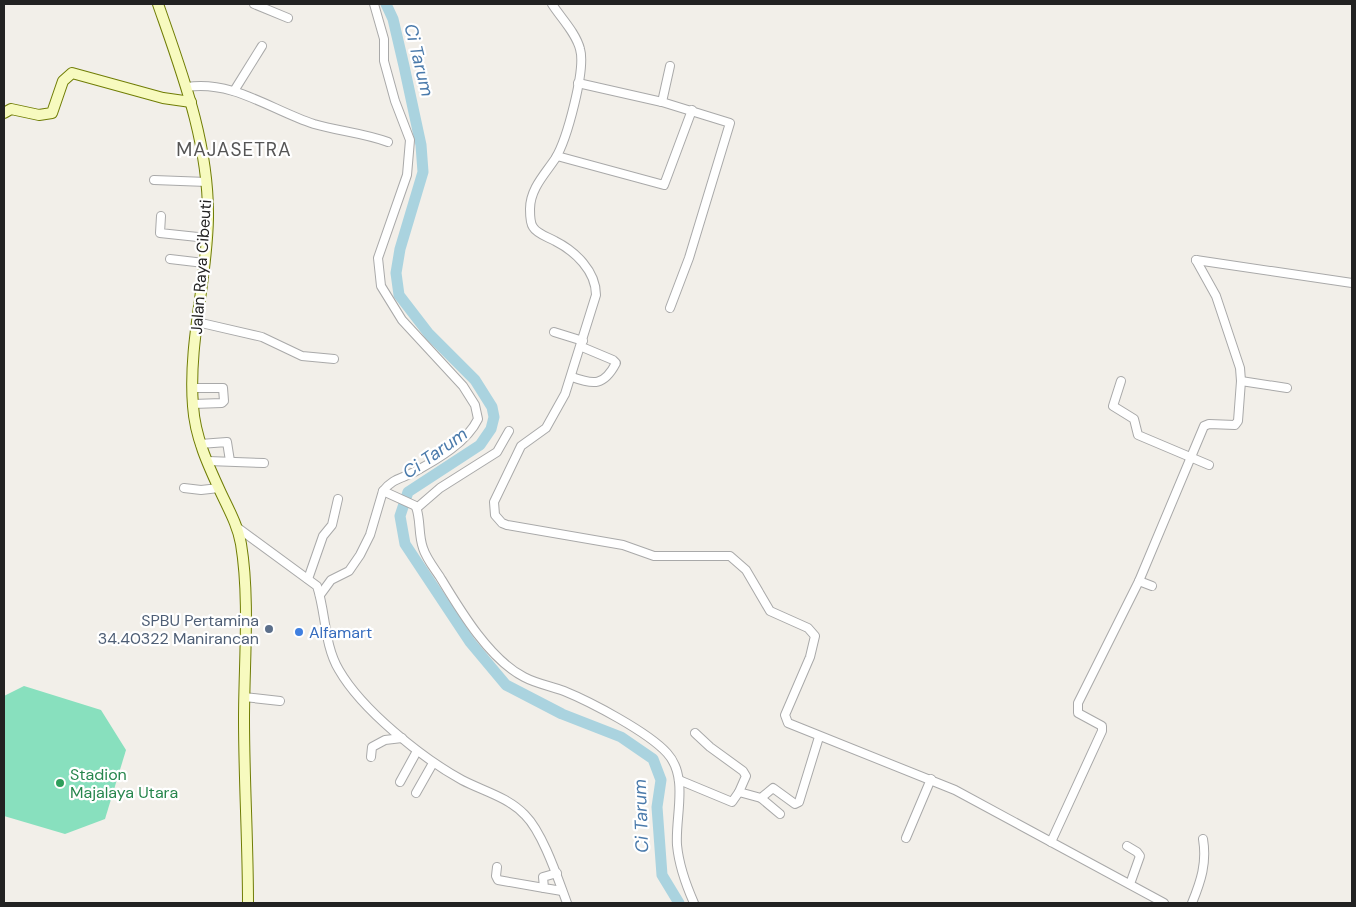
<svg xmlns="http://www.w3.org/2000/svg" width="1356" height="907" viewBox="0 0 1356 907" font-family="'DM Sans',sans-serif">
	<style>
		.pitch { fill: #88e0be }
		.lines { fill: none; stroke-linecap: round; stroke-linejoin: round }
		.river { stroke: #aad3df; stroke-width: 11 }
		.street-casing { stroke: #a9a9a9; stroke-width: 10 }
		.secondary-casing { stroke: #707d05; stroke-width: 12 }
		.street { stroke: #fff; stroke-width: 8 }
		.secondary { stroke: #f7fabf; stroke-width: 10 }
		.service-dot { fill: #5c6f8a; stroke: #fff; stroke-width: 2 }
		.shop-dot { fill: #3f7fe0; stroke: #fff; stroke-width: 2 }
		.leisure-dot { fill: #2e9e5b; stroke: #fff; stroke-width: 2 }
		.labels { text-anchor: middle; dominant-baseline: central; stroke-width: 4.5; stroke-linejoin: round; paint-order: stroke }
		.street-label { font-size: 16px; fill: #222; stroke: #fff }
		.service-label { font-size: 16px; fill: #4e5e75; stroke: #fff; text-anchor: end }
		.shop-label { font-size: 16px; fill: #366cbe; stroke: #fff; text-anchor: start }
		.leisure-label { font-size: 16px; fill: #27864d; stroke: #fff; text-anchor: start }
		.water-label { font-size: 18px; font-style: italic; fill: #4a7aab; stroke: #fff }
		.quarter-label { font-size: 19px; letter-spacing: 1px; fill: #555; stroke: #fff }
	</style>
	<rect width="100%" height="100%" fill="#f2efe9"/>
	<polygon class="pitch" points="24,686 101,710 126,750 105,819 65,834 4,816 4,696"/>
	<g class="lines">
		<polyline class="river" points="386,4 393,19 404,66 421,145 423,172 400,249 396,273 399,295 429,334 475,380 492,407 494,417 491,429 480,445 408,492 400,516 405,544 470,642 506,685 562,714 621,737 653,759 661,780 657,807 662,875 679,903"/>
		<defs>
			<g id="street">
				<polyline points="254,4 288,18"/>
				<path d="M374,4L384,39V61L395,101L410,140L407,175L378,258L381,286L402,320L463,386L475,405L478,419C467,442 438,459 416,471C402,479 393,478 383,491L418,507L440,488L497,452L509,431"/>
				<path d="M552,4C561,18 576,33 580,49C586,69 567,140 555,159C545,174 530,189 530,209C530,214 530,223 533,227C537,234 548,237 555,241C575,251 596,271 596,295L565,394L546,428L521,446L494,502L495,515L502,523L507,525L623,545L654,556H730L746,570L770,611L808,628L815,636L810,657L785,715L788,723L955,790L1164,903"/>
				<polyline points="578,83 662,102 730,123 689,258 670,308"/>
				<path d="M187,87C233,80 271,110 314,124C338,131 364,133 388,142"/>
				<polyline points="234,91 262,46"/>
				<polyline points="662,102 670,66"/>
				<polyline points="557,156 664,185 692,110"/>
				<polyline points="154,180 207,182"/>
				<polyline points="161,216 160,233 207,238"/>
				<polyline points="170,259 204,263"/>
				<polyline points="1196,260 1352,283"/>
				<polyline points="197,322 262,337 302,356 334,359"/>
				<polyline points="554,332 583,341"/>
				<path d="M572,377C594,385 604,386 616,363L613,360L582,347"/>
				<polyline points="1121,381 1113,406 1134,419 1138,435 1209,465"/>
				<polyline points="1241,381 1287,388"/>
				<polyline points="192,388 223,388 224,401 222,403 193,404"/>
				<polyline points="200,444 227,442 230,461"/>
				<polyline points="208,461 264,463"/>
				<polyline points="184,488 201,490 219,488"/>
				<path d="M416,507C421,520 418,534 423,548C426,558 434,568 440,577C460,610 489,659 524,677C537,684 551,686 564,691C591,702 648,732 667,753C689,777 675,816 677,845C679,866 686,885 694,903"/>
				<path d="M238,528L317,586C326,613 324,645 339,670C362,710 422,758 462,780C483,791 508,797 525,815C543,833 558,879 567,903"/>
				<polyline points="308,579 323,536 332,525 338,499"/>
				<polyline points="1139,581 1152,586"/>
				<polyline points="320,595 331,580 349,571 360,555 370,535 383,491"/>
				<polyline points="244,697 280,701"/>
				<polyline points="695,733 710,747 743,771 746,776 739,792 761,798 773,788 795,804 799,802 819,737"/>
				<polyline points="371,757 372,747 385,740 402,738"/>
				<polyline points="679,780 732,802 739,792"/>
				<polyline points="400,782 417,751"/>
				<polyline points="416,793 433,763"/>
				<polyline points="761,798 780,814"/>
				<polyline points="906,838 931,779"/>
				<polyline points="1051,842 1102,731 1102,726 1078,713 1078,703 1139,581 1204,426 1209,424 1235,425 1238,421 1241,381 1240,368 1216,296 1196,260"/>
				<polyline points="1127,846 1137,852 1140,856 1130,884"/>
				<polyline points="497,867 496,876 498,880 544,888"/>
				<polyline points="557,873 543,877 544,888 562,891"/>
				<path d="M1192,903C1201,881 1207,863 1203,839"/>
			</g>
			<g id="secondary">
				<path d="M158,4C182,73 209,143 208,218C207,281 188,343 193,406C195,437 208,465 221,493C229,510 238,526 241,544C250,598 244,664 244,719C244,780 248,842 248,903"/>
				<polyline points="4,113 11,109 39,115 52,113 63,81 72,73 163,98 191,102"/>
			</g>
		</defs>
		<use href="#street" class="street-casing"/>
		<use href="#secondary" class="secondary-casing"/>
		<use href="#street" class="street"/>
		<use href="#secondary" class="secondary"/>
	</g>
	<circle class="service-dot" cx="269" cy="629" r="5"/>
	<circle class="shop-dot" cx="299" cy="632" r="5"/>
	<circle class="leisure-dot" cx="60" cy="783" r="5"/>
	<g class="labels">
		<g class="street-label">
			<text transform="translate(201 267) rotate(-86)">Jalan Raya Cibeuti</text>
		</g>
		<g class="service-label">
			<text x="259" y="620">SPBU Pertamina<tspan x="259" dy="18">34.40322 Manirancan</tspan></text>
		</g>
		<g class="shop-label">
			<text x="309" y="632">Alfamart</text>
		</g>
		<g class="leisure-label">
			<text x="70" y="774">Stadion<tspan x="70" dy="18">Majalaya Utara</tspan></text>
		</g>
		<g class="water-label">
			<text transform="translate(419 60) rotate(76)">Ci Tarum</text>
			<text transform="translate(435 453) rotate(-35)">Ci Tarum</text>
			<text transform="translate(641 816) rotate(-92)">Ci Tarum</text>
		</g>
		<g class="quarter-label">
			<text x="234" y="149">MAJASETRA</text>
		</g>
	</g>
	<rect width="1356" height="907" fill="none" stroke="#222222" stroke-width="10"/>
</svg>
